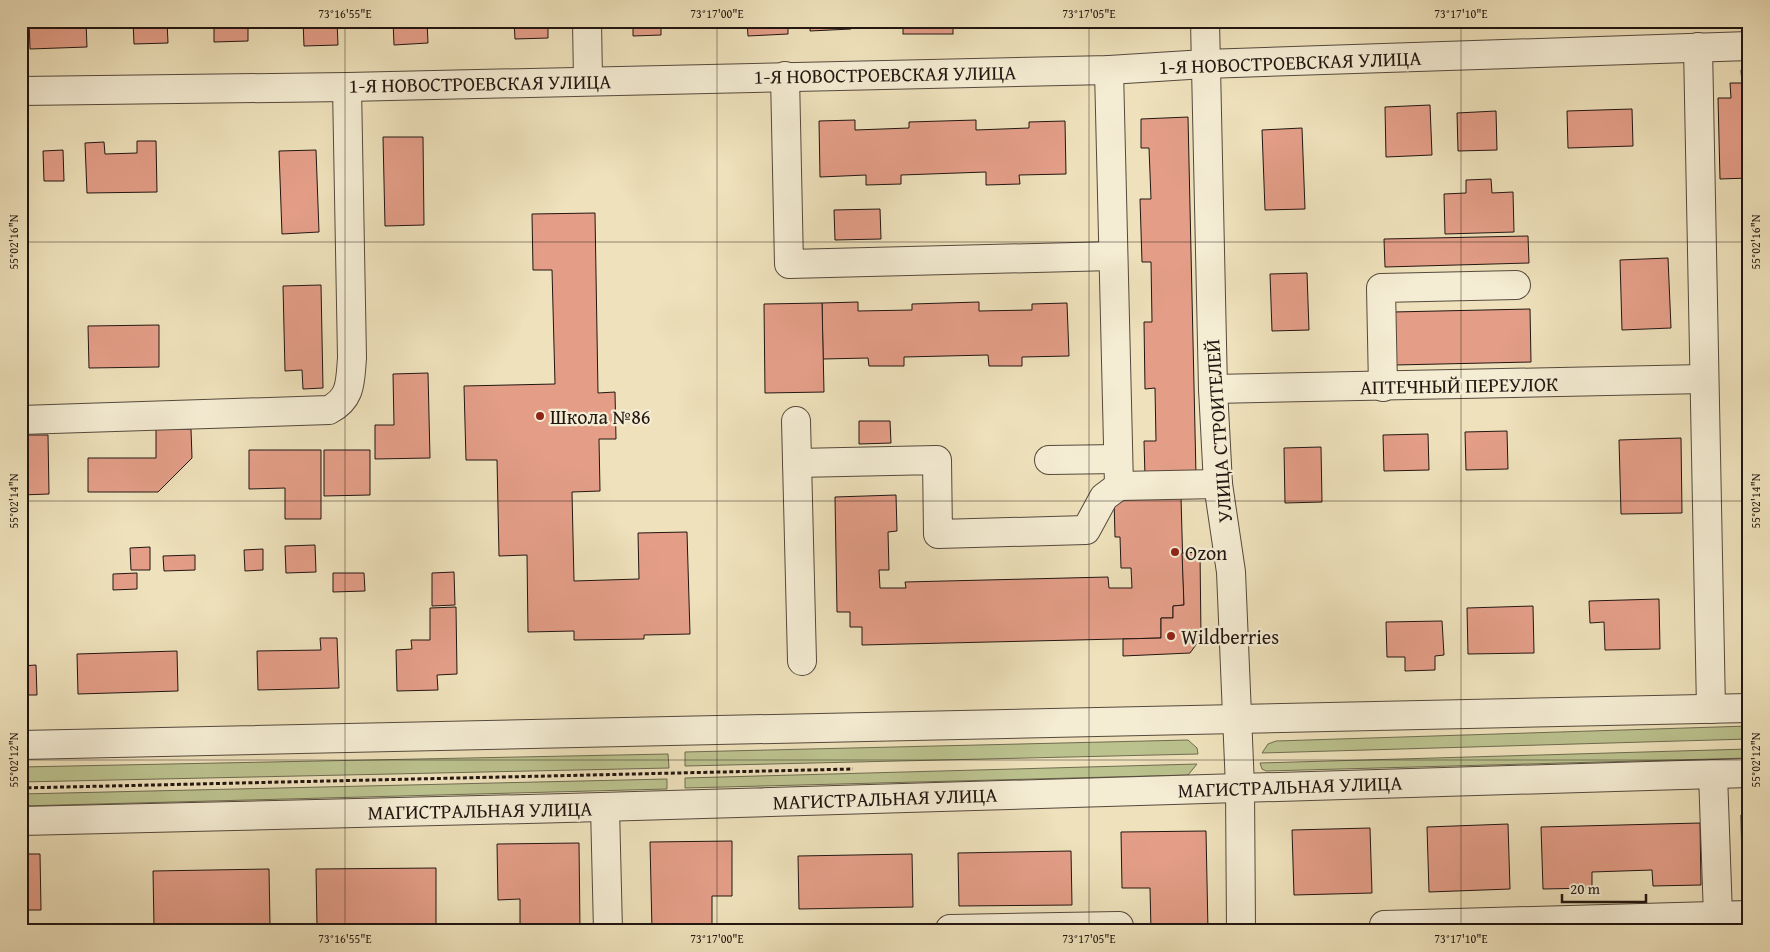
<svg xmlns="http://www.w3.org/2000/svg" width="1770" height="952" viewBox="0 0 1770 952" font-family="'Gentium Book Plus',serif">
	<style>
		.green { fill: #bbc28e; stroke: #6e6c50 }
		.building { fill: #e49e88; stroke: #221611 }
		.lines { fill: none; stroke-linecap: round; stroke-linejoin: round }
		.minor-casing { stroke: #55493c; stroke-width: 30 }
		.path { stroke: #221611; stroke-width: 3; stroke-dasharray: 4 2.5; stroke-linecap: butt }
		.minor { stroke: #f4ecd3; stroke-width: 28 }
		.ticks { fill: none; stroke: #221611; stroke-width: 1; stroke-opacity: 0.45 }
		.poi-dot { fill: #8f2418; stroke: #f4ecd3; stroke-width: 2 }
		.labels { text-anchor: middle; dominant-baseline: central; stroke-width: 4.5; stroke-linejoin: round; paint-order: stroke }
		.street-label { font-size: 20px; fill: #221611; stroke: #f4ecd3 }
		.poi-label { font-size: 20px; fill: #221611; stroke: #f4ecd3; text-anchor: start }
		.neatline { fill: none; stroke: #221611; stroke-width: 2 }
		.ticks-label { font-size: 12px; text-anchor: middle; fill: #221611 }
	</style>
	<rect width="100%" height="100%" fill="#eee1bb"/>
	<filter id="stains"><feTurbulence type="fractalNoise" baseFrequency=".004" numOctaves="4"/><feColorMatrix values="0 0 0 0 .2 0 0 0 0 .09 0 0 0 0 .02 0 0 0 .5 -.17"/></filter>
	<radialGradient id="worn" r=".72"><stop offset=".6" stop-color="#630" stop-opacity="0"/><stop offset="1" stop-color="#630" stop-opacity=".3"/></radialGradient>
	<g class="green">
		<polygon points="1749,726 1749,739 1262,753 1268,744 1276,741"/>
		<polygon points="1188,740 1197,748 1198,754 685,766 685,752"/>
		<polygon points="1749,749 1749,758 1266,771 1262,769 1260,763"/>
		<polygon points="668,754 669,768 21,782 21,767"/>
		<polygon points="1197,764 1188,775 685,788 685,778"/>
		<polygon points="667,779 667,789 21,806 21,794"/>
	</g>
	<g class="building">
		<polygon points="29,21 86,21 87,47 30,49"/>
		<polygon points="133,21 167,21 168,43 134,44"/>
		<polygon points="214,21 248,21 248,41 214,42"/>
		<polygon points="303,21 337,21 338,45 304,46"/>
		<polygon points="393,21 427,21 428,43 394,45"/>
		<polygon points="514,21 548,21 548,38 515,39"/>
		<polygon points="633,21 661,21 661,35 633,36"/>
		<polygon points="747,21 788,21 788,34 748,36"/>
		<polygon points="810,21 851,21 851,29 810,31"/>
		<rect x="903" y="21" width="50" height="13"/>
		<rect x="986" y="21" width="43" height="4"/>
		<polygon points="1107,21 1149,21 1149,26 1107,27"/>
		<polygon points="1741,70 1749,70 1749,178 1720,179 1718,98 1731,98 1730,83 1742,83"/>
		<polygon points="1430,105 1432,155 1386,157 1385,107"/>
		<polygon points="1632,109 1633,146 1568,148 1567,111"/>
		<polygon points="1496,111 1497,150 1458,151 1457,113"/>
		<polygon points="1188,117 1196,475 1145,477 1144,441 1156,441 1155,388 1145,389 1144,322 1152,322 1151,262 1142,262 1140,199 1151,199 1149,148 1141,148 1141,119"/>
		<polygon points="855,120 855,130 909,128 909,122 976,120 976,130 1029,128 1029,122 1065,121 1066,174 1019,175 1020,184 986,185 986,172 901,175 901,184 866,185 866,175 820,177 819,121"/>
		<polygon points="1302,128 1305,209 1265,210 1262,130"/>
		<polygon points="383,137 423,137 424,225 385,226"/>
		<polygon points="137,141 156,141 157,192 87,193 85,143 104,142 105,154 137,153"/>
		<polygon points="63,150 64,181 44,181 43,151"/>
		<polygon points="316,150 319,232 282,234 279,151"/>
		<polygon points="1491,179 1492,193 1513,192 1514,232 1445,234 1444,194 1466,193 1466,180"/>
		<polygon points="880,209 881,239 835,240 834,210"/>
		<polygon points="595,213 598,393 615,392 616,439 599,439 600,491 572,492 574,581 639,579 638,533 687,532 690,634 644,635 644,639 574,640 574,631 528,632 527,555 499,556 497,460 466,460 464,386 555,384 552,270 533,270 532,214"/>
		<polygon points="1528,236 1529,263 1385,267 1384,239"/>
		<polygon points="1668,258 1671,328 1622,330 1620,260"/>
		<polygon points="1307,273 1309,330 1272,331 1270,274"/>
		<polygon points="321,285 323,388 303,389 302,370 285,371 283,286"/>
		<polygon points="858,302 858,311 912,310 912,304 979,302 979,311 1032,310 1032,304 1067,303 1069,356 1022,357 1022,366 989,366 988,355 904,357 904,366 869,366 868,358 823,359 822,303"/>
		<polygon points="822,303 824,392 765,393 764,304"/>
		<polygon points="1530,309 1531,362 1395,365 1393,312"/>
		<polygon points="159,325 159,367 89,368 88,326"/>
		<polygon points="428,373 430,458 375,459 375,425 394,425 393,374"/>
		<polygon points="859,421 890,421 891,443 859,444"/>
		<polygon points="156,429 191,429 192,458 158,492 88,492 88,458 156,458"/>
		<polygon points="1507,431 1508,469 1466,470 1465,432"/>
		<polygon points="1428,434 1429,470 1384,471 1383,435"/>
		<polygon points="21,435 48,435 49,494 21,495"/>
		<polygon points="1681,438 1682,513 1621,514 1619,440"/>
		<polygon points="1321,447 1322,502 1285,503 1284,448"/>
		<polygon points="249,450 321,450 321,519 285,519 285,488 249,489"/>
		<polygon points="324,450 370,450 370,495 324,496"/>
		<polygon points="896,495 897,531 888,532 889,570 879,570 880,588 906,588 905,582 1108,577 1109,588 1132,588 1131,568 1121,568 1120,537 1115,537 1114,498 1181,497 1184,605 1173,606 1173,618 1161,618 1161,638 862,645 862,627 850,627 850,612 837,612 835,497"/>
		<polygon points="315,545 316,572 286,573 285,546"/>
		<polygon points="150,547 150,570 131,570 130,548"/>
		<polygon points="263,549 263,570 245,571 244,550"/>
		<polygon points="1200,552 1201,638 1190,653 1123,656 1123,639 1161,638 1161,618 1173,618 1173,606 1184,605 1182,553"/>
		<polygon points="195,555 195,570 164,571 163,556"/>
		<polygon points="454,572 455,605 432,606 432,573"/>
		<polygon points="137,573 137,589 113,590 113,574"/>
		<polygon points="333,573 364,573 365,591 333,592"/>
		<polygon points="1659,599 1660,649 1605,650 1604,622 1590,623 1589,601"/>
		<polygon points="1533,606 1534,653 1468,654 1467,608"/>
		<polygon points="456,607 457,674 437,675 438,690 397,691 396,650 412,649 411,640 430,640 430,608"/>
		<polygon points="1742,618 1749,618 1749,648 1743,649"/>
		<polygon points="1442,621 1444,655 1435,656 1435,670 1405,671 1405,657 1387,657 1386,622"/>
		<polygon points="320,638 337,638 339,688 258,690 257,651 321,650"/>
		<polygon points="177,651 178,691 78,694 77,654"/>
		<polygon points="36,665 37,695 21,695 21,666"/>
		<polygon points="1749,814 1749,868 1742,868 1741,815"/>
		<polygon points="1700,823 1701,885 1653,886 1652,870 1592,872 1592,888 1543,889 1541,827"/>
		<polygon points="1508,824 1510,889 1429,892 1427,827"/>
		<polygon points="1370,828 1372,893 1294,895 1292,830"/>
		<polygon points="1206,831 1208,931 1151,931 1150,888 1122,888 1121,832"/>
		<polygon points="732,841 732,896 712,896 712,931 652,931 650,842"/>
		<polygon points="579,843 580,931 520,931 520,899 498,900 497,844"/>
		<polygon points="1071,851 1072,905 959,906 958,853"/>
		<polygon points="21,854 40,854 41,910 21,910"/>
		<polygon points="912,854 913,907 799,909 798,856"/>
		<polygon points="436,868 436,924 317,926 316,869"/>
		<polygon points="269,869 270,926 154,927 153,871"/>
	</g>
	<g class="lines">
		<defs>
			<g id="minor">
				<polyline points="587,21 588,80"/>
				<polyline points="1205,21 1213,389 1218,484 1231,572 1240,787 1241,931"/>
				<polyline points="1698,47 1711,709"/>
				<polyline points="1109,70 1119,486 1218,484"/>
				<polyline points="785,76 789,264 1113,256"/>
				<polyline points="21,91 347,87 1109,70 1205,64 1749,46"/>
				<polyline points="1383,387 1381,288 1516,285"/>
				<polyline points="1213,389 1704,379"/>
				<path d="M21,420L329,410C352,398 350,381 352,358L347,87"/>
				<polyline points="796,421 802,661"/>
				<polyline points="1049,460 1118,459"/>
				<polyline points="797,463 937,460 938,534 1086,530 1104,497 1119,486"/>
				<polyline points="21,745 1749,708"/>
				<polyline points="1713,774 1718,916"/>
				<polyline points="605,807 608,931"/>
				<polyline points="21,821 566,808 1749,773"/>
				<polyline points="950,929 1119,926 1119,931"/>
				<polyline points="1384,931 1384,925 1749,915"/>
			</g>
		</defs>
		<use href="#minor" class="minor-casing"/>
		<polyline class="path" points="21,788 853,769"/>
		<use href="#minor" class="minor"/>
	</g>
	<path class="ticks" d="M345,21V931M717,21V931M1089,21V931M1461,21V931M21,242H1749M21,501H1749M21,760H1749"/>
	<g class="poi-dot">
		<circle cx="540" cy="416" r="5"/>
		<circle cx="1175" cy="552" r="5"/>
		<circle cx="1171" cy="636" r="5"/>
	</g>
	<g class="labels">
		<g class="street-label">
			<text transform="translate(1290 62) rotate(-2)">1-Я НОВОСТРОЕВСКАЯ УЛИЦА</text>
			<text transform="translate(885 74) rotate(-1)">1-Я НОВОСТРОЕВСКАЯ УЛИЦА</text>
			<text transform="translate(480 83) rotate(-1)">1-Я НОВОСТРОЕВСКАЯ УЛИЦА</text>
			<text transform="translate(1459 385) rotate(-1)">АПТЕЧНЫЙ ПЕРЕУЛОК</text>
			<text transform="translate(1218 431) rotate(-94)">УЛИЦА СТРОИТЕЛЕЙ</text>
			<text transform="translate(1290 786) rotate(-2)">МАГИСТРАЛЬНАЯ УЛИЦА</text>
			<text transform="translate(885 798) rotate(-2)">МАГИСТРАЛЬНАЯ УЛИЦА</text>
			<text transform="translate(480 810) rotate(-1)">МАГИСТРАЛЬНАЯ УЛИЦА</text>
		</g>
		<g class="poi-label">
			<text x="550" y="416">Школа №86</text>
			<text x="1185" y="552">Ozon</text>
			<text x="1181" y="636">Wildberries</text>
		</g>
	</g>
	<rect width="1770" height="952" fill="none" stroke="#eee1bb" stroke-width="55"/>
	<path d="M1562 894v8h84v-8" fill="none" stroke="#221611" stroke-width="2.5"/>
	<text x="1570" y="894" font-size="15" fill="#221611" stroke="#f4ecd3" stroke-width="4" paint-order="stroke">20 m</text>
	<rect x="28" y="28" width="1714" height="896" class="neatline"/>
	<g class="ticks-label">
		<text x="345" y="18">73°16'55"E</text>
		<text x="717" y="18">73°17'00"E</text>
		<text x="1089" y="18">73°17'05"E</text>
		<text x="1461" y="18">73°17'10"E</text>
		<text transform="translate(14 242) rotate(-90)" y="4">55°02'16"N</text>
		<text transform="translate(1756 242) rotate(-90)" y="4">55°02'16"N</text>
		<text transform="translate(14 501) rotate(-90)" y="4">55°02'14"N</text>
		<text transform="translate(1756 501) rotate(-90)" y="4">55°02'14"N</text>
		<text transform="translate(14 760) rotate(-90)" y="4">55°02'12"N</text>
		<text transform="translate(1756 760) rotate(-90)" y="4">55°02'12"N</text>
		<text x="345" y="943">73°16'55"E</text>
		<text x="717" y="943">73°17'00"E</text>
		<text x="1089" y="943">73°17'05"E</text>
		<text x="1461" y="943">73°17'10"E</text>
	</g>
	<rect width="100%" height="100%" filter="url(#stains)"/>
	<rect width="100%" height="100%" fill="url(#worn)"/>
</svg>
